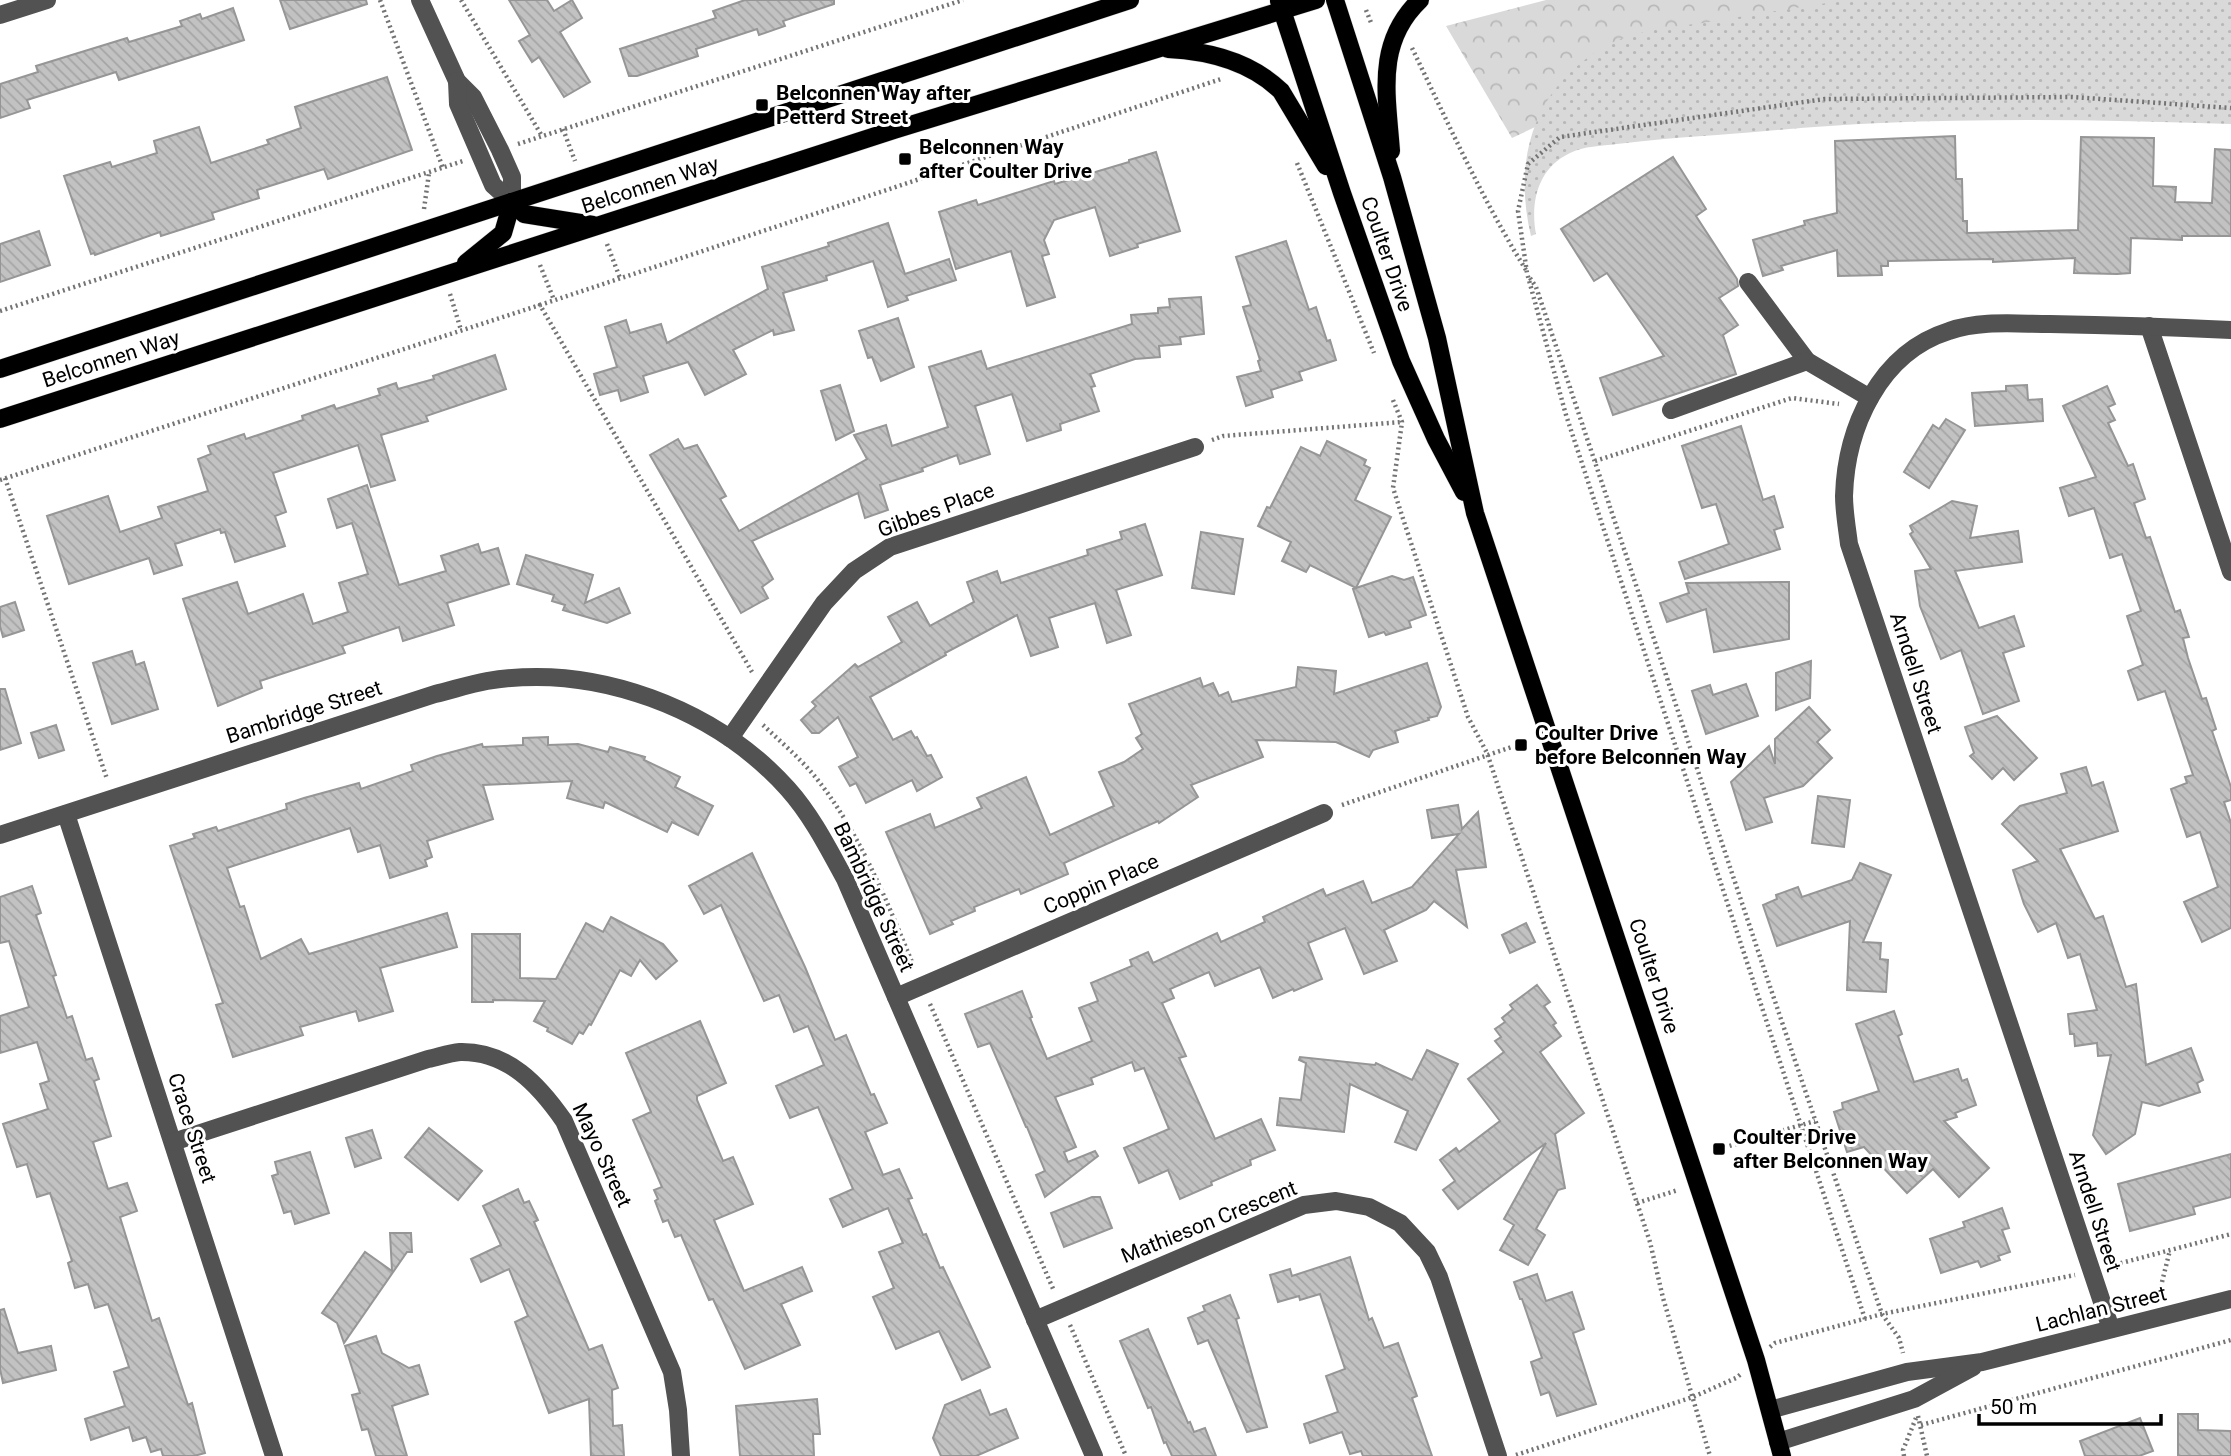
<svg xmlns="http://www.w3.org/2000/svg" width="2231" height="1456" viewBox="0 0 2231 1456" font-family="Roboto,sans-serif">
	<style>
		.forest { fill: url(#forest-crowns) }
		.park { fill: url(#park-dots) }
		.building { fill: url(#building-back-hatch); stroke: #969696; stroke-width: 2 }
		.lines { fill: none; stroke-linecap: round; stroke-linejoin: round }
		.major-casing { stroke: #dbdbdb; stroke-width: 19 }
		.path { stroke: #747474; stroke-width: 4.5; stroke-dasharray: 2 3.5; stroke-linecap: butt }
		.minor { stroke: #525252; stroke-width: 18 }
		.major { stroke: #000; stroke-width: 18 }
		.poi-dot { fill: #000; stroke: #fff; stroke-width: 2.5 }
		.labels { text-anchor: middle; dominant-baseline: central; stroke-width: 6; stroke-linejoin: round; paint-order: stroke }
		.poi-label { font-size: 21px; font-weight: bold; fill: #000; stroke: #fff; text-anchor: start }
		.street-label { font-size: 21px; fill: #000; stroke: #fff }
	</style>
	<defs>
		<pattern id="forest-crowns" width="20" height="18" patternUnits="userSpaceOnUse" patternTransform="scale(1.75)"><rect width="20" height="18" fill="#d9d9d9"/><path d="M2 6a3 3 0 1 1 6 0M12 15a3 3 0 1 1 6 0" fill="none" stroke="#b8b8b8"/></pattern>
		<pattern id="park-dots" width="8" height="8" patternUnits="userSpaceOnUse" patternTransform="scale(1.75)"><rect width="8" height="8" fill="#d9d9d9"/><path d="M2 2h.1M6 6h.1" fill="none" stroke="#b8b8b8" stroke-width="1.8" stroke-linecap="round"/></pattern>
		<pattern id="building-back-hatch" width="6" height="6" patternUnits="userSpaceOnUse" patternTransform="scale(1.75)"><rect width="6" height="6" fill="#c2c2c2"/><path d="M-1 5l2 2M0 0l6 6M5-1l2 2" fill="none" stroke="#a5a5a5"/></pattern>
	</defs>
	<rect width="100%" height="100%" fill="#fff"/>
	<polygon class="forest" points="1546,0 2231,0 1603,95 1512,138 1446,26"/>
	<path class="park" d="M1847,0H2231V124C2114,120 1998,118 1881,123C1826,125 1772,131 1717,135C1683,137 1650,140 1617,144C1601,146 1584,146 1570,153C1538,168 1530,202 1536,234L1531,236C1512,157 1535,83 1610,44C1640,29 1676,27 1709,22C1755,14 1801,7 1847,0Z"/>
	<g class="building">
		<polygon points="280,0 366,0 367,4 290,29"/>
		<polygon points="509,0 547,0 554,11 572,0 582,18 560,32 590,82 564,97 539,57 532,62 519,41 530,35"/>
		<polygon points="745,0 834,0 834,4 783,21 785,26 759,35 757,29 696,49 698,56 637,76 629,76 620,49 716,18 713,11"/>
		<polygon points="233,8 244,40 119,80 116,72 27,100 30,108 0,118 0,84 38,72 36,66 127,38 129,42 182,26 180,21 200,14 202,19"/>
		<polygon points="387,77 412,150 328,179 324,169 257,190 259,198 212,213 214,219 161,236 160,232 95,255 94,253 91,254 64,176 110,162 112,167 157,153 154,141 199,127 211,163 269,144 267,140 301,128 295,107"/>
		<polygon points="1955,136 1956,179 1962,179 1963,221 1967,221 1967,233 2078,230 2081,137 2154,138 2153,186 2176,187 2175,202 2212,203 2215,149 2231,150 2231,236 2182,236 2182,240 2131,238 2130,273 2117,274 2074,273 2075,258 1993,262 1993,259 1888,261 1888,266 1881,266 1882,275 1838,276 1837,250 1781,266 1783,270 1763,276 1753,240 1805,225 1804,221 1837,213 1835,141"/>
		<polygon points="1156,152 1180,231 1137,244 1138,247 1110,256 1095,207 1054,220 1044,240 1049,254 1042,256 1055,297 1027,306 1011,251 956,269 939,212 976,200 978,205 1054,181 1055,184 1129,162 1129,160"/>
		<polygon points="1673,157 1706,209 1696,216 1737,279 1738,286 1719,298 1738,325 1723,335 1736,374 1613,415 1600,378 1664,356 1607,273 1594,281 1561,229"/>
		<polygon points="888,223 905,274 949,259 956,280 906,296 908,300 888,307 873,261 826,276 827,280 783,293 794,330 774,335 773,330 733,350 746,374 705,395 688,362 643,376 648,392 621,401 618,390 600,395 594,374 617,367 605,327 626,320 630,333 661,324 667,343 768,289 762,267 829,246 828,243"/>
		<polygon points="39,231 50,265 0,282 0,244"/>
		<polygon points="1286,241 1309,310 1316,307 1327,341 1330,340 1336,360 1299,372 1302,380 1271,390 1273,397 1246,406 1237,377 1261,371 1258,361 1260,360 1243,307 1251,305 1236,257"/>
		<polygon points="1201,297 1204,334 1180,337 1181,344 1159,346 1160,357 1135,359 1090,374 1095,386 1091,387 1099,411 1060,424 1061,430 1027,441 1012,394 975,406 990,454 960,464 957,455 922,468 923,471 880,485 888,510 865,518 858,493 752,541 773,579 762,587 768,598 741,613 650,455 678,439 684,449 697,445 726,496 720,499 739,531 867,459 854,435 886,425 892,446 948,427 929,367 981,351 987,369 1132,324 1131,315 1158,313 1158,308 1170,307 1169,299"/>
		<polygon points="898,318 914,367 881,381 872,357 868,358 859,331"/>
		<polygon points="495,355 506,389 426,416 428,421 381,435 395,480 371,487 358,445 273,473 286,512 275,516 285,546 235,562 225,532 221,533 220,529 175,544 182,565 154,574 149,558 69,584 47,516 108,496 120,532 162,518 158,507 208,491 198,459 211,454 208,446 244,434 246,439 303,420 302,416 334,405 336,409 380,395 378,389 396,383 398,389 434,379 433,376"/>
		<polygon points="840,385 854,431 836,440 821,391"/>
		<polygon points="2027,385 2028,400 2042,399 2043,421 1975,426 1972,393 2006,391 2006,386"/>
		<polygon points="2107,386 2115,404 2108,407 2115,420 2108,423 2128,466 2133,464 2145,499 2134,503 2146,538 2150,537 2175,612 2180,610 2189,637 2183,638 2188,658 2202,699 2206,698 2216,729 2212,731 2231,787 2231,800 2224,802 2231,823 2231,928 2202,942 2184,902 2218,887 2200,832 2187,837 2171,789 2187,783 2185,777 2193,775 2165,691 2138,700 2128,671 2143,665 2127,616 2141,611 2122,554 2110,558 2094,508 2069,516 2060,488 2096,477 2063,406"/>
		<polygon points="1946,419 1965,430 1929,488 1904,472 1933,425 1939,429"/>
		<polygon points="1741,426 1763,500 1774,496 1783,527 1774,530 1780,549 1685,579 1679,562 1729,544 1716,504 1702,508 1682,446"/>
		<polygon points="1327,441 1366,460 1364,465 1370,468 1355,500 1391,517 1356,588 1310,565 1306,572 1282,561 1291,542 1258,526 1267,507 1270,508 1301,447 1320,456"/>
		<polygon points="367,485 399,585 446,571 441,556 478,544 481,553 498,548 509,584 447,603 454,625 403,641 399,627 342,646 345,653 260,681 262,688 218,706 183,599 237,582 248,614 303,594 313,624 348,612 339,583 368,574 352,523 337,528 328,499"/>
		<polygon points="1952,501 1977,506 1970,538 2018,531 2022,562 1955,571 1979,628 2014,616 2024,646 2003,653 2019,701 1983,714 1961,650 1941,659 1920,606 1915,571 1931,569 1910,534 1913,532 1910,526"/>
		<polygon points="1145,524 1162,575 1116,590 1131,635 1107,643 1095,603 1049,618 1058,647 1031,656 1017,615 945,653 946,655 870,697 893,740 911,731 915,738 917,737 927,756 931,755 942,777 917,791 912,780 866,803 856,783 850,786 839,767 858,757 838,717 819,733 812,733 801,720 816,706 812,702 855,664 858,667 902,642 888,617 917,602 930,626 974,602 967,582 997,571 1001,583 1088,555 1087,550 1122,539 1120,532"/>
		<polygon points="1201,532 1243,539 1234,594 1192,588"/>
		<polygon points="526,555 593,575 585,603 619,588 630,613 607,623 563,610 565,605 552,601 554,595 517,584"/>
		<polygon points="1392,576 1404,580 1413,577 1426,615 1409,621 1411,627 1386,635 1384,632 1369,637 1353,589"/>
		<polygon points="1789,582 1789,639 1714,652 1706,609 1667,622 1660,603 1689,593 1686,583"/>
		<polygon points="15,602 24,630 3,637 0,626 0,607"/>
		<polygon points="132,651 136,665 144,662 158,709 112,724 93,663"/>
		<polygon points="1811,661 1810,698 1776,710 1776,673"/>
		<polygon points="1427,663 1441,707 1437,716 1428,718 1429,720 1395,731 1398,742 1373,750 1369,757 1336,742 1256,740 1263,757 1191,785 1198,797 1159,823 1158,821 1064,863 1068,874 1021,894 1019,889 974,907 975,911 951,921 953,924 930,934 886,832 930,814 935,828 982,808 977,798 1026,777 1050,835 1114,806 1099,772 1124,762 1143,749 1136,738 1142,734 1129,704 1200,678 1203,687 1213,683 1219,696 1228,692 1232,702 1296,687 1298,667 1336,671 1334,694"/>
		<polygon points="1746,684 1758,716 1706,734 1692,691 1710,685 1713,695"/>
		<polygon points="0,689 5,689 21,743 0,750"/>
		<polygon points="1809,707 1830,730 1817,742 1832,758 1803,786 1764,798 1772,822 1746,830 1731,782 1769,746 1775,764 1775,739"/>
		<polygon points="1997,716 2037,758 2014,780 2003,768 1992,779 1970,756 1974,753 1965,727"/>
		<polygon points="56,725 64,750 39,758 31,733"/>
		<polygon points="548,737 548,745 578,744 608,752 610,747 645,757 644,760 680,777 675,787 713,806 698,835 672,822 667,832 605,802 603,808 567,798 572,781 483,785 493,819 427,841 432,857 425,860 427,866 390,878 380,845 358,852 350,828 227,868 240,907 244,906 261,959 301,939 309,954 447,913 457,947 380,968 393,1011 359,1021 356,1011 300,1027 303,1035 233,1057 216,1005 223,1003 170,846 195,838 193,834 216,827 218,831 287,809 286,804 304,798 359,783 361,789 413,771 411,765 437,756 482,744 483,747 523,745 523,738"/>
		<polygon points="2086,767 2092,786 2103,782 2118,831 2060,849 2095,919 2103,916 2126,987 2136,984 2146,1065 2191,1048 2203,1080 2197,1083 2200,1092 2159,1106 2142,1102 2135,1134 2106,1154 2093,1135 2111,1055 2098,1056 2097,1043 2075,1046 2074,1034 2070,1034 2068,1014 2097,1010 2080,954 2068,958 2056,923 2038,932 2024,904 2013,870 2038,861 2002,824 2020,806 2067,793 2061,774"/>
		<polygon points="1818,796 1850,800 1844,847 1812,843"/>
		<polygon points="1458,805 1462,829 1478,812 1486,867 1456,870 1467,927 1434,901 1426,910 1384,930 1397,961 1364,974 1345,928 1308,943 1322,979 1294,991 1293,989 1273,998 1260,967 1215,986 1209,972 1170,989 1174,998 1162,1003 1186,1056 1179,1058 1215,1139 1261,1119 1275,1150 1250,1160 1251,1165 1211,1182 1212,1185 1180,1199 1168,1170 1139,1183 1124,1148 1169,1129 1144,1068 1135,1071 1132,1062 1091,1078 1093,1084 1055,1097 1076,1147 1064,1152 1068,1162 1095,1151 1098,1156 1045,1197 1036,1175 1045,1171 1027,1127 1026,1127 990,1043 978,1047 965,1014 1022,991 1032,1017 1030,1018 1047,1059 1092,1041 1079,1008 1098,1001 1091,983 1132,966 1130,960 1148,952 1153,963 1217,933 1221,942 1265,922 1263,917 1323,889 1326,896 1363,881 1372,903 1412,887 1459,834 1432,838 1427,810"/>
		<polygon points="752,853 805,967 835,1040 846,1035 871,1095 874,1094 887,1123 865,1132 883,1175 899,1169 912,1198 908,1199 923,1235 926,1234 940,1268 943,1267 990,1367 962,1380 939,1331 896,1349 873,1297 894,1288 879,1252 903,1243 888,1208 843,1227 830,1199 853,1189 818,1107 790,1118 776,1086 824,1065 808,1026 794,1032 779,995 764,1001 721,905 704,914 689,886"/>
		<polygon points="1860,863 1891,875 1863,942 1881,943 1880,959 1888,960 1886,992 1847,990 1850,921 1777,946 1763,905 1777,899 1776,895 1798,887 1802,897 1852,880"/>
		<polygon points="32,886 41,913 36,915 56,975 53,976 67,1018 72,1016 86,1060 92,1058 99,1079 94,1081 111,1136 93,1142 108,1189 127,1183 137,1211 120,1217 152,1321 159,1318 188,1405 192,1403 205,1453 194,1456 163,1456 161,1449 151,1452 146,1437 133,1441 129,1427 91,1440 85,1419 125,1406 114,1372 129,1367 108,1304 95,1308 88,1284 75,1288 68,1263 72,1261 50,1193 37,1197 27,1164 17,1167 3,1124 48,1109 40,1084 49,1081 37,1042 0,1053 0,1016 29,1007 9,941 0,943 0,897"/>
		<polygon points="611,917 663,944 677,961 656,979 640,960 631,976 620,970 591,1025 589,1024 583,1034 579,1032 572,1044 547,1031 548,1028 534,1021 545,1001 493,1000 493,1002 472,1002 472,934 520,934 520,978 556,979 586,923 603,932"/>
		<polygon points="1526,923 1535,942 1510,953 1502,935"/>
		<polygon points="1537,985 1550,1002 1544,1006 1556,1023 1553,1025 1561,1036 1540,1052 1584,1113 1555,1134 1565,1188 1558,1190 1536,1229 1545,1235 1528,1265 1500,1250 1514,1225 1504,1219 1546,1143 1458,1209 1443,1190 1455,1181 1440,1160 1456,1148 1459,1152 1500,1121 1468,1079 1504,1052 1495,1041 1501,1037 1495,1029 1505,1022 1502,1018 1513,1009 1510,1005"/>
		<polygon points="1894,1011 1902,1034 1898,1036 1914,1082 1958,1069 1962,1081 1967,1079 1976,1105 1955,1113 1957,1117 1944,1121 1989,1168 1959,1197 1933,1169 1907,1193 1864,1147 1847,1152 1834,1112 1843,1109 1842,1103 1879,1091 1856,1024"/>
		<polygon points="700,1021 726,1083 697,1096 697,1100 723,1161 733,1157 753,1204 714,1220 744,1291 802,1267 812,1291 781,1304 800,1345 745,1369 713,1299 709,1300 681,1235 675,1237 668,1220 663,1222 655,1201 658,1199 654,1190 662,1187 633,1120 651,1112 626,1053"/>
		<polygon points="1427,1050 1458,1064 1416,1150 1395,1142 1408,1111 1350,1084 1344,1132 1277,1125 1280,1098 1301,1100 1306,1063 1299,1060 1300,1057 1375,1065 1376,1063 1412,1080"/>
		<polygon points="429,1128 482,1171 458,1200 405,1157"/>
		<polygon points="372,1130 381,1158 355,1167 346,1138"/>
		<polygon points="310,1152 329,1213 295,1224 291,1211 284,1213 272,1176 278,1174 275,1162"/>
		<polygon points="2231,1154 2231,1197 2193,1207 2195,1214 2130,1231 2118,1184"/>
		<polygon points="518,1189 524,1203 529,1201 538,1220 534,1222 589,1350 602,1345 618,1388 612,1390 613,1426 622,1425 624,1456 591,1456 589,1399 549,1413 515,1322 528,1316 509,1269 481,1282 471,1259 501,1245 483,1206"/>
		<polygon points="1092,1197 1100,1197 1112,1228 1064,1247 1051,1213"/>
		<polygon points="2002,1208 2009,1228 2002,1230 2010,1252 1998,1256 2000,1260 1981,1267 1978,1261 1941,1273 1930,1239 1965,1227 1963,1222"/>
		<polygon points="390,1233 411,1233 412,1252 407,1252 344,1343 337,1323 322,1313 365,1252 392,1271"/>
		<polygon points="1350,1257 1369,1320 1372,1318 1384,1348 1398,1343 1417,1396 1412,1398 1432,1456 1363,1456 1361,1451 1350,1454 1342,1432 1310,1443 1304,1424 1338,1412 1326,1376 1345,1369 1320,1294 1300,1300 1299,1296 1278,1302 1270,1275 1290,1269 1292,1276"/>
		<polygon points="1537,1274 1546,1301 1572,1292 1584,1329 1573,1333 1596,1404 1557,1416 1549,1392 1541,1395 1531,1362 1542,1358 1522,1299 1520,1299 1514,1282"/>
		<polygon points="1230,1295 1239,1318 1236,1319 1267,1427 1247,1432 1208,1340 1198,1344 1188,1318 1205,1311 1203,1306"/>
		<polygon points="4,1309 18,1353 51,1346 56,1370 3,1383 0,1369 0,1310"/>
		<polygon points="1148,1329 1188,1423 1190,1422 1194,1432 1205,1428 1216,1456 1172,1456 1166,1442 1164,1443 1151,1407 1148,1408 1120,1341"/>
		<polygon points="376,1336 382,1353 409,1368 419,1365 428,1394 392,1406 407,1456 376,1456 368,1429 362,1430 352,1395 360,1393 345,1346"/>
		<polygon points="980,1390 990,1415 1006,1409 1018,1438 976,1456 941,1456 933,1438 945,1405"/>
		<polygon points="817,1399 820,1434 813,1434 814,1456 740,1456 736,1406"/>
		<polygon points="2178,1414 2198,1414 2198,1430 2231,1431 2231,1456 2178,1456"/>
		<polygon points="2140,1418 2153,1451 2139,1456 2085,1456 2080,1441"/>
	</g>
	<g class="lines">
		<defs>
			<g id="major">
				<polyline points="1335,0 1392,177 1437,338 1475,513 1756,1360 1782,1456"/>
				<polyline points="1279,1 1342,193 1401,361 1436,439 1464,492"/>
				<path d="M1168,49C1209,51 1251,62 1281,91L1326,166"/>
				<path d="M1391,151C1387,95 1375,43 1420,0"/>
				<polyline points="512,202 524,214 593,225"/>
				<polyline points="466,263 503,233 512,202"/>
				<polyline points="0,369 1130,0"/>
				<polyline points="0,419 894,130 1316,0"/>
			</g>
		</defs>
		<use href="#major" class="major-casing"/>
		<g class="path">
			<polyline points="380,0 443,168"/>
			<polyline points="461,0 542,136"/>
			<polyline points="1366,10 1372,25"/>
			<path d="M1412,48C1448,123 1482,199 1526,270"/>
			<polyline points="563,129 575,161"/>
			<polyline points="518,144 963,0"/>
			<polyline points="1297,163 1374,353"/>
			<polyline points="424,209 429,173"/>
			<polyline points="607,244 620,278"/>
			<polyline points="540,265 554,300"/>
			<path d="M1530,278L1536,287C1652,629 1763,973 1882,1314L1899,1338L1903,1353"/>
			<polyline points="450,294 461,330"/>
			<polyline points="0,311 463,161"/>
			<polyline points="1393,400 1402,422 1393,488 1468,717 1487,753 1650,1242 1663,1298 1710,1456"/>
			<polyline points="1212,440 1223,436 1402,422"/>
			<polyline points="1595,461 1792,398 1839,404"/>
			<polyline points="5,478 107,779"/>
			<polyline points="0,480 540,305"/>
			<polyline points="752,672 540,305 1221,79"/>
			<path d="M763,725C781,742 801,759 817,779C861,835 887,902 914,967"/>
			<polyline points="1342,805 1529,741"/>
			<polyline points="930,1004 1054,1291"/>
			<polyline points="1719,1149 1815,1121"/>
			<polyline points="1637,1203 1678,1190"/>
			<polyline points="2110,1266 2231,1234"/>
			<polyline points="2158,1298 2170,1250"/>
			<polyline points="1865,1319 1566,415 1527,273 1518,211 1528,164 1560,137 1825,99 2072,97 2231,108"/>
			<polyline points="1070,1325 1126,1456"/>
			<polyline points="1770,1347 1775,1343 1882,1314 2075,1275"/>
			<polyline points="1918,1416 1927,1456"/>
			<polyline points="1921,1425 2231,1340"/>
			<polyline points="1516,1455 1693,1397 1736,1378 1741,1374"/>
			<polyline points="1904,1456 1903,1450 1916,1418"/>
		</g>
		<g class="minor">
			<polyline points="420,0 457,81 473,97 500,150 512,177 512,202"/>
			<polyline points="0,15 47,0"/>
			<polyline points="457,81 458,104 493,185 512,202"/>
			<polyline points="1748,282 1807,361 1870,398"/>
			<polyline points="2149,326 2231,572"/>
			<polyline points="1671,410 1807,361"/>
			<polyline points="730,738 824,603 854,571 890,547 1195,447"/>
			<polyline points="66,814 274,1456"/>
			<path d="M0,835L435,694C452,690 470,684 487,681C595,663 715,708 788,789C812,816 828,848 845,879L1094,1456"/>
			<polyline points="896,997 1324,813"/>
			<path d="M173,1142L428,1059C438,1057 449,1053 460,1052C508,1051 539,1085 564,1121L672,1372L678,1410L681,1456"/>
			<polyline points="1035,1320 1304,1205 1336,1201 1369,1207 1400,1223 1427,1252 1439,1277 1498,1456"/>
			<path d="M2111,1329L1849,544C1847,528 1844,511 1844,496C1846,428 1879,353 1949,331C1981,320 2016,324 2050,324C2110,325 2170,327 2231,330"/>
			<polyline points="1770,1410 1907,1372 1982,1362 2231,1299"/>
			<polyline points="1778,1442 1914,1399 1973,1367"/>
		</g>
		<use href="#major" class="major"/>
	</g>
	<g class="poi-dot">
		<rect x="755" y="98" width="14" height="14" rx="3.5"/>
		<rect x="898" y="152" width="14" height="14" rx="3.5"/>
		<rect x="1514" y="738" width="14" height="14" rx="3.5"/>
		<rect x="1712" y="1142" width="14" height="14" rx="3.5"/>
	</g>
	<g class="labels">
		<g class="poi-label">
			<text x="776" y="93">Belconnen Way after<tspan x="776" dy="24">Petterd Street</tspan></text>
			<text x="919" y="147">Belconnen Way<tspan x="919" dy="24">after Coulter Drive</tspan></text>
			<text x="1535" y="733">Coulter Drive<tspan x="1535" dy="24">before Belconnen Way</tspan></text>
			<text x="1733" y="1137">Coulter Drive<tspan x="1733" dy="24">after Belconnen Way</tspan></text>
		</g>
		<g class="street-label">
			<text transform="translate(650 185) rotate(-18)">Belconnen Way</text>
			<text transform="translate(1387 254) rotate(71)">Coulter Drive</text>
			<text transform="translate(111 359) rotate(-18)">Belconnen Way</text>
			<text transform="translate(936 510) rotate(-20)">Gibbes Place</text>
			<text transform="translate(1916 673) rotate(72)">Arndell Street</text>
			<text transform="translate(304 712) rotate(-18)">Bambridge Street</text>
			<text transform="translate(1101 884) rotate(-23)">Coppin Place</text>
			<text transform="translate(874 897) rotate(65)">Bambridge Street</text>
			<text transform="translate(1654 976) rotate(72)">Coulter Drive</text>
			<text transform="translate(192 1128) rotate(72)">Crace Street</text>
			<text transform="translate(602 1155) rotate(65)">Mayo Street</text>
			<text transform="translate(2095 1211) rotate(72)">Arndell Street</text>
			<text transform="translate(1209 1222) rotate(-22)">Mathieson Crescent</text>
			<text transform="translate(2101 1309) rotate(-14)">Lachlan Street</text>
		</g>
	</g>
	<path d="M1979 1414v10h182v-10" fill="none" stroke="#000000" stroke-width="3.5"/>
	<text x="1990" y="1414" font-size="21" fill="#000000" stroke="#ffffff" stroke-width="5" paint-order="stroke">50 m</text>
</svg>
